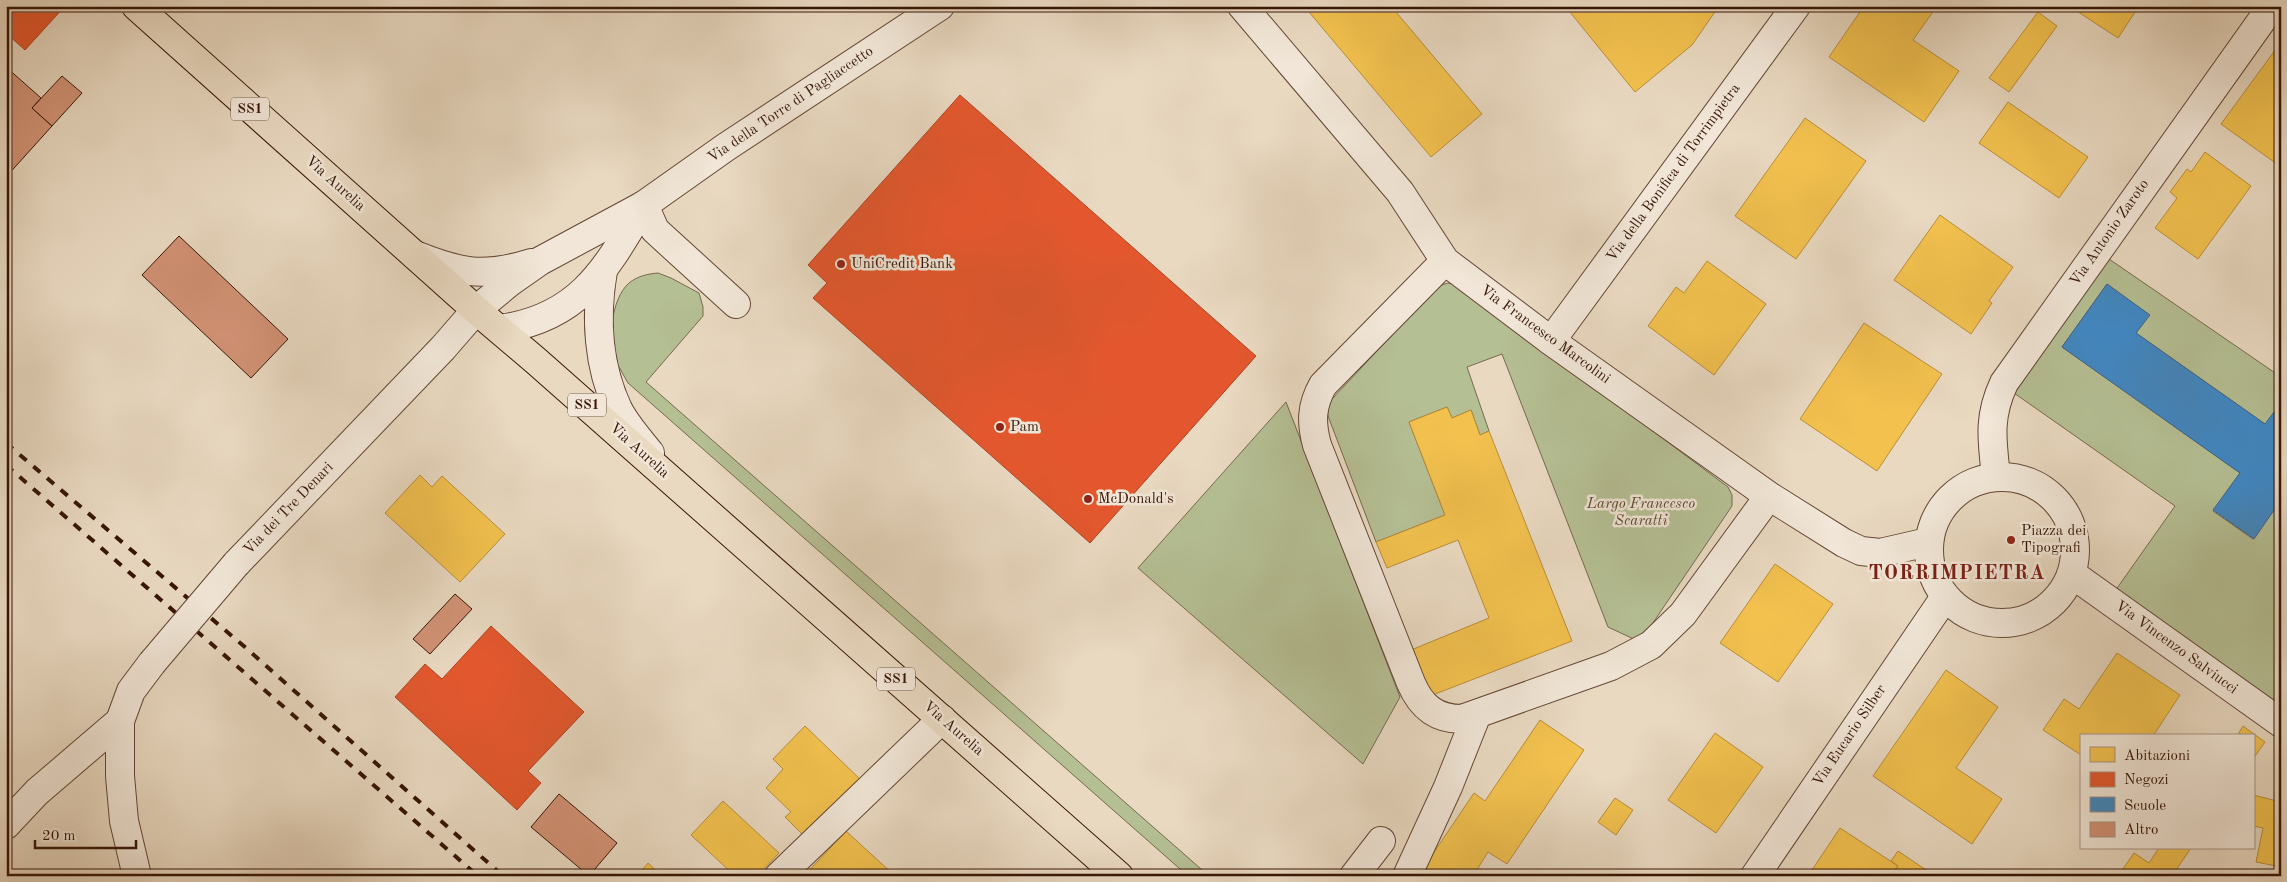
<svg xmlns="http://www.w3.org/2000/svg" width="2287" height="882" viewBox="0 0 2287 882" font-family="'Old Standard TT',serif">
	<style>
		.green { fill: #b5bf94; stroke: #766a4d }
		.homes { fill: #f2c14e; stroke: #ba8d38 }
		.shops { fill: #e4572e; stroke: #b04322 }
		.schools { fill: #3f88c5; stroke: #3d668c }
		.building { fill: #d29275; stroke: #371506 }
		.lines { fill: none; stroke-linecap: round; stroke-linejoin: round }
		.minor-casing { stroke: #644635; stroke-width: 30 }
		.major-casing { stroke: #371506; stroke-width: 30 }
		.minor { stroke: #f1e6d7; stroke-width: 28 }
		.major { stroke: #e9d9c1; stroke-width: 28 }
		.rail { stroke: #371506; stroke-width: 4; stroke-dasharray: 9 9; stroke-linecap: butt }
		.minor-bridge-casing { stroke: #644635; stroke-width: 30; stroke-linecap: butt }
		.minor-bridge { stroke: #f1e6d7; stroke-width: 28 }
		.poi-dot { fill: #8f2418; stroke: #f1e6d7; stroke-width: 2 }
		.labels { text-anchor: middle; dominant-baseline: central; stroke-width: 5; stroke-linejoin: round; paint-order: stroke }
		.shield { fill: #f1e6d7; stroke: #6f5445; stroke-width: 1 }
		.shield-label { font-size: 14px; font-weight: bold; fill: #371506 }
		.street-label { font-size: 15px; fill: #371506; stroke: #f1e6d7 }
		.poi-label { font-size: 15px; fill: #371506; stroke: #f1e6d7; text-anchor: start }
		.park-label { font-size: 15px; font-style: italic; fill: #5d4831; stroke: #f1e6d7 }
		.district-label { font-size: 20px; font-weight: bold; letter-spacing: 1px; fill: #7a1f14; stroke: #f1e6d7 }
	</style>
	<rect width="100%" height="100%" fill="#e9d9c1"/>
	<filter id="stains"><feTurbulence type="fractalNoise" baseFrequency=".004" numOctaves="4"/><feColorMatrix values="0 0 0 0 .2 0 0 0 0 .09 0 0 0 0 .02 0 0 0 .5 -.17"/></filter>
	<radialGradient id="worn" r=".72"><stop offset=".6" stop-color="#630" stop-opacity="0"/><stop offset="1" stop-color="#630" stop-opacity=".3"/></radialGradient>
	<g class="green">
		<polygon points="2109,259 2281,377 2281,417 2265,424 2136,333 2149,315 2107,284 2062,347 2240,473 2213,511 2253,539 2274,510 2281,514 2281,669 2278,681 2281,683 2281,709 2115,591 2175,506 2014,393"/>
		<path d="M658,273L671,278L699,293L703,307V316L646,382L1209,876H1188L628,383C624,376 620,369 617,363C607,341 611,299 629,283C638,276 647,274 658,273Z"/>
		<polygon points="1448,283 1457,285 1728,487 1732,495 1732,506 1640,642 1608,627 1502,354 1467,367 1489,431 1480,435 1471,410 1452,418 1447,407 1409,422 1445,515 1376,542 1328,416 1327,407 1332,399 1438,286"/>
		<polygon points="1286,402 1400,697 1363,764 1138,568"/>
	</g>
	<g class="homes">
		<polygon points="1304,6 1391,6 1482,114 1431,157"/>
		<polygon points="1565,6 1653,6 1655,8 1656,6 1719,6 1692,45 1635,92"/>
		<polygon points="1864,6 1937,6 1913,40 1959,71 1924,122 1829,57"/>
		<polygon points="2069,6 2139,6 2118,38"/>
		<polygon points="2038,12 2057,26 2009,92 1989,78"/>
		<polygon points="2281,42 2281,167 2221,124"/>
		<polygon points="2008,102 2088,157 2059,198 1979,143"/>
		<polygon points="1805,118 1866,161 1796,259 1735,216"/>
		<polygon points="2205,152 2251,186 2198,259 2155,228 2177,198 2170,192 2187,169 2191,172"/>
		<polygon points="1940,215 2013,267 1989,301 1992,303 1971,334 1894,280"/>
		<polygon points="1707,261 1766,304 1714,375 1648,326 1676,287 1684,293"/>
		<polygon points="1864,323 1942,374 1877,471 1800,419"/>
		<polygon points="1447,407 1452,418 1471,410 1480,435 1489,431 1572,641 1430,696 1411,650 1489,618 1458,540 1387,568 1376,542 1445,515 1409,422"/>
		<polygon points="420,475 432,487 442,476 505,534 460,582 385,513"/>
		<polygon points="2281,500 2281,514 2274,510"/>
		<polygon points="1775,564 1833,604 1778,682 1720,643"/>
		<polygon points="2117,653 2180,695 2153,736 2081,736 2081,755 2043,730 2064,699 2079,709"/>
		<polygon points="1946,670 1998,707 1956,768 2002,799 1972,844 1873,776"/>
		<polygon points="1540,720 1584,750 1507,864 1488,852 1473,876 1418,876 1474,793 1485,801"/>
		<polygon points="805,726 864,783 808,840 785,817 791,812 766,788 783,769 773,759"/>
		<polygon points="2243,726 2265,742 2253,759 2253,736 2237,736"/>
		<polygon points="1715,733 1763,767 1716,833 1668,800"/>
		<polygon points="2253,795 2281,802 2281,867 2256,862 2263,828 2253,826"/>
		<polygon points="1615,798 1633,810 1616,835 1598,822"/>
		<polygon points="723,801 779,853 757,876 735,876 691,835"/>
		<polygon points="1840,828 1898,866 1891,876 1808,876"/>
		<polygon points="846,831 895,876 804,876"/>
		<polygon points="2159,848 2191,848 2172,876 2118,876 2134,853 2149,863"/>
		<polygon points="1898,851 1935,876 1891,876 1898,866 1891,861"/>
		<polygon points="648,863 662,876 637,876"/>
	</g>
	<g class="shops">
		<polygon points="6,6 65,6 25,50 6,33"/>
		<polygon points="960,95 1256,356 1090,543 813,298 827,283 808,265"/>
		<polygon points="491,626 584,712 528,771 541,783 517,810 395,697 425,664 442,679"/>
	</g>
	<polygon class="schools" points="2107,284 2150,315 2136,333 2265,424 2274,412 2281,417 2281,500 2254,539 2213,510 2240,473 2062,347"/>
	<g class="building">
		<polygon points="6,67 41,98 32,108 52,126 6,177"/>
		<polygon points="62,76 82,93 52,126 32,108"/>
		<polygon points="179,236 288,339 251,378 142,275"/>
		<polygon points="455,594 472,609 430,654 413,639"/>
		<polygon points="559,794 617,843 589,876 531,827"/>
	</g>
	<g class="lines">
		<defs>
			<g id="minor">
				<polyline points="1242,6 1400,192 1445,261 1551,341 1769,496 1844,543 1861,551 1880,553 1928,542"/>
				<polyline points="644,205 655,230 736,304"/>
				<path d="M415,255C460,273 483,278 531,263"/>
				<path d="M1445,261L1323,385C1311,406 1311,423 1317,445L1411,683C1421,707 1436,719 1462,719L1611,666L1651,645L1683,614L1769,496"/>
				<path d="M603,271C595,317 598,366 618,409C626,425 639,439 650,453"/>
				<path d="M500,329C580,318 606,269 644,205"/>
				<polyline points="1551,341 1796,6"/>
				<path d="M1996,476C1992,440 1988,417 2004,383L2272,6"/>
				<circle cx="2002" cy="550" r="73"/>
				<polyline points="236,564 443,348 476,310 510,282 540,261 644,205 726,147 940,6"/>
				<polyline points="2072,574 2281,723"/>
				<polyline points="6,825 37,792 120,721"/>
				<polyline points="137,876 124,821 120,776 120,721 131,691 152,663"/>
				<polyline points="779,876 942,719"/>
				<polyline points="1354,876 1381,841"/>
				<polyline points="1407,876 1448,787 1477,714"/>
				<polyline points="1755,876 1945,597"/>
			</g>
			<polyline id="major" points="136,6 476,310 535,360 1119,876"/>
		</defs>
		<use href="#minor" class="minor-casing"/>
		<use href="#major" class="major-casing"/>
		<use href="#minor" class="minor"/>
		<use href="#major" class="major"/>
		<g class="rail">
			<polyline points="6,443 246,648 503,876"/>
			<polyline points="6,465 478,876"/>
		</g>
		<defs>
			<polyline id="minor-bridge" points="152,663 236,564"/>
		</defs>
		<use href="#minor-bridge" class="minor-bridge-casing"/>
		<use href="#minor-bridge" class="minor-bridge"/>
	</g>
	<g class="poi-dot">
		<circle cx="841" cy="264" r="5"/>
		<circle cx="1000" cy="427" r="5"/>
		<circle cx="1088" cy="499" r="5"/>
		<circle cx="2011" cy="540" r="5"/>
	</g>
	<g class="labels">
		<g class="shield">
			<rect x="231" y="97.5" width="38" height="23" rx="4"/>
			<rect x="568" y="393.5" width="38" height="23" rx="4"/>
			<rect x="877" y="667.5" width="38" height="23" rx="4"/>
		</g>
		<g class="shield-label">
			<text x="250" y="109">SS1</text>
			<text x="587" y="405">SS1</text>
			<text x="896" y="679">SS1</text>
		</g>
		<g class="street-label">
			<text transform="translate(791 105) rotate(-34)">Via della Torre di Pagliaccetto</text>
			<text transform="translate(1674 173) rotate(-54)">Via della Bonifica di Torrimpietra</text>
			<text transform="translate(335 184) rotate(42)">Via Aurelia</text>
			<text transform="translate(2110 233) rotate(-55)">Via Antonio Zaroto</text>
			<text transform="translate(1545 335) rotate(36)">Via Francesco Marcolini</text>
			<text transform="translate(639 451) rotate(42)">Via Aurelia</text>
			<text transform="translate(289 509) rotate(-46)">Via dei Tre Denari</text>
			<text transform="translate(2176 648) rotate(36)">Via Vincenzo Salviucci</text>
			<text transform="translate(953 729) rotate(41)">Via Aurelia</text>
			<text transform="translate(1850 736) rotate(-56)">Via Eucario Silber</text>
		</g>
		<g class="poi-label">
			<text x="851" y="264">UniCredit Bank</text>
			<text x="1010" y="427">Pam</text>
			<text x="1098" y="499">McDonald's</text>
			<text x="2021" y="531">Piazza dei<tspan x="2021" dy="17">Tipografi</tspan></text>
		</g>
		<g class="park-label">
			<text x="1641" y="504">Largo Francesco<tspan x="1641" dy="17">Scaratti</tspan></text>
		</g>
		<g class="district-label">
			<text x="1957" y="574">TORRIMPIETRA</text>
		</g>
	</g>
	<rect width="2287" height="882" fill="none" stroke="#e9d9c1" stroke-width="25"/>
	<rect x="8" y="8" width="2272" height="867" fill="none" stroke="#371506" stroke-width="2.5"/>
	<rect x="12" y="12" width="2262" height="857" fill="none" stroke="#371506"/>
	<rect x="2080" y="734" width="175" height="115" fill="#f1e6d7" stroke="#a79283"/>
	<rect x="2090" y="747" width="25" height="15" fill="#f2c14e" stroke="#a79283"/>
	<text x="2124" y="760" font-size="15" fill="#371506">Abitazioni</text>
	<rect x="2090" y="772" width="25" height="15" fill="#e4572e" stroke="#a79283"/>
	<text x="2124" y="784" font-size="15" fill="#371506">Negozi</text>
	<rect x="2090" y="797" width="25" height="15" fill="#3f88c5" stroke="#a79283"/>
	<text x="2124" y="810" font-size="15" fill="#371506">Scuole</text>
	<rect x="2090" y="822" width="25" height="15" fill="#d29275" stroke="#a79283"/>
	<text x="2124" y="834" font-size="15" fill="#371506">Altro</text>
	<path d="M35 840v8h101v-8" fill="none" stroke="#371506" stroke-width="2.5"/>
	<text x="42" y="840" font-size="15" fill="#371506" stroke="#f1e6d7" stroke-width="4" paint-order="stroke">20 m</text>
	<rect width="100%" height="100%" filter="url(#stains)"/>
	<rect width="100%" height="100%" fill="url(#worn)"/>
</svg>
